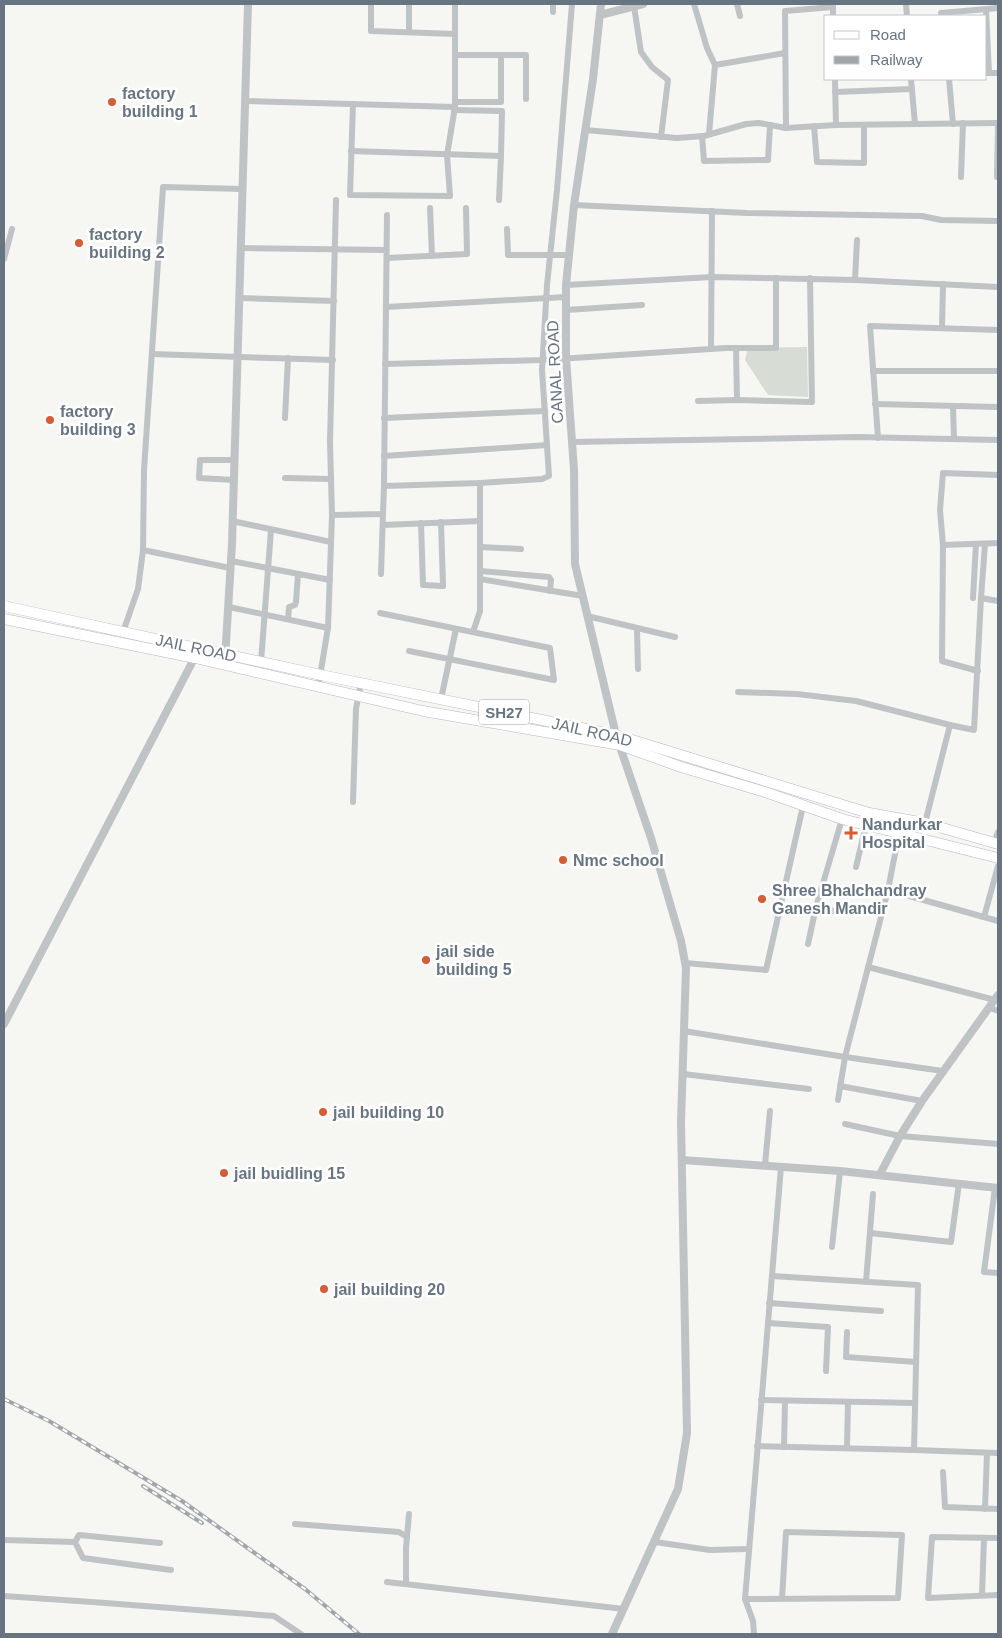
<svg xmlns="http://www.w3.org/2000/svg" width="1002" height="1638" viewBox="0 0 1002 1638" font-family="Arial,sans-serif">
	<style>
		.green { fill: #d7dcd4 }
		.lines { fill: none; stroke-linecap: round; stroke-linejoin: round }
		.primary-casing { stroke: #b5b8bc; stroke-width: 11 }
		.minor { stroke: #bfc3c6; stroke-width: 6 }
		.tertiary { stroke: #bfc3c6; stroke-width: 8 }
		.primary { stroke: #fff; stroke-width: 10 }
		.rail-casing { stroke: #a1a6ab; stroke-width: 4 }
		.rail { stroke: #fff; stroke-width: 2; stroke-dasharray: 5.5; stroke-linecap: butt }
		.poi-dot { fill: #d85b31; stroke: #fff; stroke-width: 2 }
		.labels { text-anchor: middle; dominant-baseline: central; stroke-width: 5; stroke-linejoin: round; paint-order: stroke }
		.shield { fill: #fff; stroke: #959ea8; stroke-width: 1 }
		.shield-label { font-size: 15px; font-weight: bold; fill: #677582 }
		.poi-label { font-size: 16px; font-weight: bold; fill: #677582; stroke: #fff; text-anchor: start }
		.street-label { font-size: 16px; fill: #677582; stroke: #fff }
	</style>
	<rect width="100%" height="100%" fill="#f6f6f3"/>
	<polygon class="green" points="807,347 808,397 768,395 745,360 748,348"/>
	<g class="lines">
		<defs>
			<g id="primary">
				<polyline points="4,606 321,675 616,735 869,813 925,823 998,844"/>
				<polyline points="4,619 195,658 423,711 620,745 681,767 765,792 842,819 998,858"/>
			</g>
		</defs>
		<use href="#primary" class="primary-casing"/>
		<g class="minor">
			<polyline points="371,4 371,31 455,34"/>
			<polyline points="694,4 707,48 715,65"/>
			<polyline points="737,4 740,16"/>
			<polyline points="833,4 833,16"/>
			<polyline points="906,4 907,16"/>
			<polyline points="634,6 641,52 652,67 668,80 661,137"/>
			<polyline points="986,10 989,73"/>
			<polyline points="553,12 553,4"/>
			<polyline points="941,13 998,8"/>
			<polyline points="409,32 409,4"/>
			<polyline points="455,55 526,55 526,99"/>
			<polyline points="986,73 998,73"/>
			<polyline points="835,79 836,125"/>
			<polyline points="911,79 915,124"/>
			<polyline points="949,79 953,124"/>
			<polyline points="835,92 912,89"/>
			<polyline points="245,101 455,107 447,155 450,196 350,195 353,104"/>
			<polyline points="455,102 501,102 501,55"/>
			<polyline points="455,107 455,4"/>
			<polyline points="454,110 502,111 501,156"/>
			<polyline points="814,126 817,162 864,163 864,125"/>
			<polyline points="786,128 785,11 833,7"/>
			<polyline points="585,130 677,138 704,136 746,124 759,123 786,128 836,125 998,123"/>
			<polyline points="709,134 715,65 785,53"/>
			<polyline points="702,136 704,161 768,160 770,125"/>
			<polyline points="351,151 501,156 499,200"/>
			<polyline points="961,177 963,123"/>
			<polyline points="997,177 998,124"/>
			<polyline points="574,205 747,213 922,216 941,220 998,221"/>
			<polyline points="430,208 432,256"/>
			<polyline points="507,229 508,255 568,255"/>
			<polyline points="241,248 386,250"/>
			<polyline points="387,258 467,254 466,208"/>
			<polyline points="4,259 12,229"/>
			<polyline points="855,280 857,240"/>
			<polyline points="566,285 712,277 855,280 998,287"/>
			<polyline points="240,298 334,301"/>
			<polyline points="386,307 566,297"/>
			<polyline points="566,310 642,305"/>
			<polyline points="942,328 943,284"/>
			<polyline points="736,348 737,400"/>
			<polyline points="711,349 712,211"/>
			<polyline points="152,354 333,360"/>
			<polyline points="385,364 543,360 726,348 776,348 776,278"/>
			<polyline points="873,371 998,371"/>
			<polyline points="698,401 737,400 812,402 810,278"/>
			<polyline points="875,404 998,407"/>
			<polyline points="953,407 954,439"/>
			<polyline points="285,418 288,358"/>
			<polyline points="384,418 545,411"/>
			<polyline points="878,438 870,326 998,330"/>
			<polyline points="572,442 858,437 998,440"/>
			<polyline points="384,456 547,445"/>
			<polyline points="285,478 331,479"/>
			<polyline points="234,480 199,478 200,460 234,460"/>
			<polyline points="384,486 387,215"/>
			<polyline points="332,515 330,442 336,200"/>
			<polyline points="232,521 331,542"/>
			<polyline points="421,523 423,585 443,586 441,522"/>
			<polyline points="383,525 480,521"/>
			<polyline points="943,545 998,543"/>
			<polyline points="480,547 521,549"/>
			<polyline points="231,561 330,580"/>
			<polyline points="230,568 143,550 144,470 163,187 243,189"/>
			<polyline points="480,571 549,577 551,580 550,591"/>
			<polyline points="381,574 383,514"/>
			<polyline points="480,579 583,596"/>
			<polyline points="973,598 976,544"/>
			<polyline points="981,598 985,544"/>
			<polyline points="229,607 328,628"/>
			<polyline points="380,613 550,648 554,680 409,651"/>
			<polyline points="587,616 675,637"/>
			<polyline points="288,619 289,607 295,605 296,602 298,574"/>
			<polyline points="637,628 638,669"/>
			<polyline points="123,632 138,589 143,550"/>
			<polyline points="473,632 480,611 480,483"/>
			<polyline points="261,662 271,530"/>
			<polyline points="978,671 942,661 943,545 940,510 943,473 998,475"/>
			<polyline points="318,688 328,628 332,515 383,514 384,486 480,483 542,479 549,476 542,370 547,285 557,190 572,4"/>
			<polyline points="738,692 797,694 856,701 950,725"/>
			<polyline points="441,699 456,629"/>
			<polyline points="353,802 356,709 361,683"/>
			<polyline points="902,818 888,890 845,1057 943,1071"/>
			<polyline points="925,823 950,725 974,730 981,598 998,601"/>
			<polyline points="994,843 998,832"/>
			<polyline points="856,867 866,825"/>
			<polyline points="888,890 998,921"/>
			<polyline points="816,907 842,913"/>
			<polyline points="984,917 998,866"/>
			<polyline points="808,944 816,907 842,819"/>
			<polyline points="685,963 766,970 803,806"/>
			<polyline points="868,967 995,1000"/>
			<polyline points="990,1008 998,1011"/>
			<polyline points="684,1031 845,1057 838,1100"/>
			<polyline points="683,1074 809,1089"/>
			<polyline points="840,1086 922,1101"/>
			<polyline points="845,1124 900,1136 998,1144"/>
			<polyline points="765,1165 770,1111"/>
			<polyline points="995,1188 984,1272 998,1273"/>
			<polyline points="870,1233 951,1242 959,1183"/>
			<polyline points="832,1247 840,1171"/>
			<polyline points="772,1276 918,1285 914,1450"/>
			<polyline points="866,1282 873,1194"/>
			<polyline points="769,1303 881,1311"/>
			<polyline points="768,1323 828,1327 826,1371"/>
			<polyline points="847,1332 846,1357 916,1362"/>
			<polyline points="761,1400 915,1403"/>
			<polyline points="757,1446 914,1450 998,1453"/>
			<polyline points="784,1447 785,1401"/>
			<polyline points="847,1448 848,1402"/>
			<polyline points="943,1472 945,1507 998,1509"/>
			<polyline points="985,1509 987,1453"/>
			<polyline points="295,1524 399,1532 407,1537"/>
			<polyline points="998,1538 932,1537 928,1598 998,1595"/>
			<polyline points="4,1540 75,1542 79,1535 160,1543"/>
			<polyline points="75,1542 83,1558 171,1570"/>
			<polyline points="655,1542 710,1550 749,1549"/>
			<polyline points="387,1582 624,1609"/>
			<polyline points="406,1584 406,1548 409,1514"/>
			<polyline points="982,1595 984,1538"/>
			<polyline points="4,1596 92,1602 274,1616 301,1634"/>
			<polyline points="745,1599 898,1598 902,1535 786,1532 782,1599"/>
			<polyline points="754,1634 753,1621 745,1599 781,1167"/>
		</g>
		<g class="tertiary">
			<polyline points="601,4 593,79 574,205 566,285 566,358 574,470 575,564 616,735 651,838 681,941 686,968 681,1122 687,1433 678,1489 612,1634"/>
			<polyline points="600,15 643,4"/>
			<polyline points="225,659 232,544 248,4"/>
			<polyline points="4,1024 196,655"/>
			<polyline points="682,1160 840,1171 998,1188"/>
			<polyline points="880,1174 900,1136 922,1101 998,995"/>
		</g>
		<use href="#primary" class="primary"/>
		<defs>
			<g id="rail">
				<polyline points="4,1399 49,1421 182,1501 305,1589 359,1634"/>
				<polyline points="143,1486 202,1523"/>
			</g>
		</defs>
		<use href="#rail" class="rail-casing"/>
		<use href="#rail" class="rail"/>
	</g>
	<g class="poi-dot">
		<circle cx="112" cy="102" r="5"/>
		<circle cx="79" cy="243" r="5"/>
		<circle cx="50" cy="420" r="5"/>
		<path d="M848.5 825.5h5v5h5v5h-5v5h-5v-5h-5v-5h5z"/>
		<circle cx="563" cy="860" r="5"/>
		<circle cx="762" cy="899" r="5"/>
		<circle cx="426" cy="960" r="5"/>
		<circle cx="323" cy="1112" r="5"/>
		<circle cx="224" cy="1173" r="5"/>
		<circle cx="324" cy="1289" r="5"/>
	</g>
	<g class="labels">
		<rect class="shield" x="479" y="699.5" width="50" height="25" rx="4"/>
		<g class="shield-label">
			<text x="504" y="712">SH27</text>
		</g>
		<g class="poi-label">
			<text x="122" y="93">factory<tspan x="122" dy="18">building 1</tspan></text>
			<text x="89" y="234">factory<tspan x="89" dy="18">building 2</tspan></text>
			<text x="60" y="411">factory<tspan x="60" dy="18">building 3</tspan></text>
			<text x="862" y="824">Nandurkar<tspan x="862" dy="18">Hospital</tspan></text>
			<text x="573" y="860">Nmc school</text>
			<text x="772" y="890">Shree Bhalchandray<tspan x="772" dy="18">Ganesh Mandir</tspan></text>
			<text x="436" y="951">jail side<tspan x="436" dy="18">building 5</tspan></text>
			<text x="333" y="1112">jail building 10</text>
			<text x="234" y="1173">jail buidling 15</text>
			<text x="334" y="1289">jail building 20</text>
		</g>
		<g class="street-label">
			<text transform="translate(555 372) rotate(-93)">CANAL ROAD</text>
			<text transform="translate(196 648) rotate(12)">JAIL ROAD</text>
			<text transform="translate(592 732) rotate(13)">JAIL ROAD</text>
		</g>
	</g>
	<rect width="1002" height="1638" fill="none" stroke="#677582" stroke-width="10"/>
	<rect x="824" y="15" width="162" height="65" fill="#ffffff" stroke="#c2c8cd"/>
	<rect x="834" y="31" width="25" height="8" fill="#ffffff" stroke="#c2c8cd"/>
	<text x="870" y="40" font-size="15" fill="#677582">Road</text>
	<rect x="834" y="56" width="25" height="8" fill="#a1a6ab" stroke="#c2c8cd"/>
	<text x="870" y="65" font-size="15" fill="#677582">Railway</text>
</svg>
